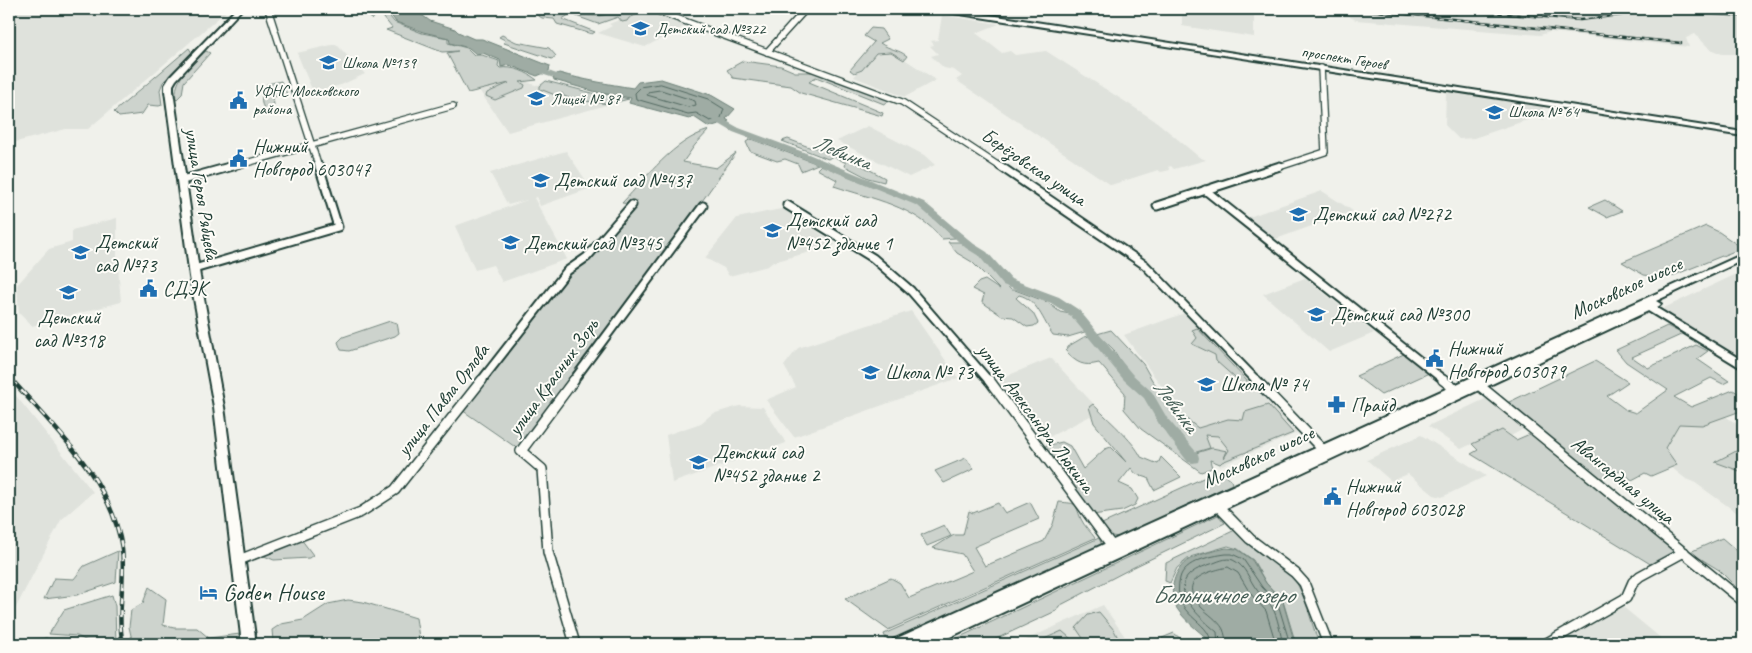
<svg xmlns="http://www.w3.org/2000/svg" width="1752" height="653" viewBox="0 0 1752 653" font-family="Caveat,sans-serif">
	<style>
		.built { fill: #dfe2dc }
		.green { fill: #cdd3cd; stroke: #768880 }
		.water { fill: #9faca4; stroke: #6c8077 }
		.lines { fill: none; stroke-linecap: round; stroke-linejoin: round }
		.shore { stroke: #526961; stroke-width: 1 }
		.river { fill: #9faca4; fill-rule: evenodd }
		.minor-far2-casing { stroke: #1f3d34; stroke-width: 8 }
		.minor-far1-casing { stroke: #1f3d34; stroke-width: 11 }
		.minor-casing { stroke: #1f3d34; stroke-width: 12 }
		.major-casing { stroke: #1f3d34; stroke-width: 4 }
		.minor-far2 { stroke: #fdfcf7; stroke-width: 5.5 }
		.minor-far1 { stroke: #fdfcf7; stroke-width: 7 }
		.minor { stroke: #fdfcf7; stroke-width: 9 }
		.major { fill: #fdfcf7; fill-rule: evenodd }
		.rail-far2-casing { stroke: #1f3d34; stroke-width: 2.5 }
		.rail-far1-casing { stroke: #1f3d34; stroke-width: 4 }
		.rail-casing { stroke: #1f3d34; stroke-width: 4.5 }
		.rail-far2 { stroke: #fdfcf7; stroke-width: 1; stroke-dasharray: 4.5; stroke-linecap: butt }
		.rail-far1 { stroke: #fdfcf7; stroke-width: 2; stroke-dasharray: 5; stroke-linecap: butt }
		.rail { stroke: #fdfcf7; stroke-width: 2.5; stroke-dasharray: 7; stroke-linecap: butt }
		.labels { text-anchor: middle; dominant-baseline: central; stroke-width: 4; stroke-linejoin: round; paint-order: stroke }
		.far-poi-label { font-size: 16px; fill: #1f3d34; stroke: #fdfcf7; text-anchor: start }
		.far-street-label { font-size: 16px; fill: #1f3d34; stroke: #fdfcf7 }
		.poi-label { font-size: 20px; fill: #1f3d34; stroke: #fdfcf7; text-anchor: start }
		.street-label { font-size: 20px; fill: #1f3d34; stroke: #fdfcf7 }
		.water-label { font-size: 21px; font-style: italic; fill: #455e56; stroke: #fdfcf7 }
		.near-poi-label { font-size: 24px; fill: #1f3d34; stroke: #fdfcf7; text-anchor: start }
		.near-water-label { font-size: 25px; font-style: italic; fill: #455e56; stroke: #fdfcf7 }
	</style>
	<rect width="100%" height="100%" fill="#f0f1eb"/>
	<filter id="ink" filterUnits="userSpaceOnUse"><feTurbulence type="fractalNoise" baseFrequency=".02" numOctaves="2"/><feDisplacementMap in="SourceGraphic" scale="10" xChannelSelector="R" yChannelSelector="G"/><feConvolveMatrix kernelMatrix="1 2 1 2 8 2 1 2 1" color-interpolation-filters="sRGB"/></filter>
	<g filter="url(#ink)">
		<g class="built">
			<polygon points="9,9 229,9 88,129 66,129 12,143 9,146"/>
			<polygon points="1182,9 1254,9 1254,37 1182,26"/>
			<polygon points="1347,9 1743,9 1743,54 1722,54 1710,49 1695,34 1686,38 1689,47 1550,32 1540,35 1356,20 1350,17"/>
			<polygon points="643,10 685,26 645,47 598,33 612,26 609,24"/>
			<polygon points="942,15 999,24 976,33 1002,53 1010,51 1015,55 1046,51 1157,122 1199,157 1206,160 1174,169 1171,166 1168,167 1170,170 1161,172 1158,170 1111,185 956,80 962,76 954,70 944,68 931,56 938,54 930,46 934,45 931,41 938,40"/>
			<polygon points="336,44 365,74 341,85 313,92 297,53"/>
			<polygon points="891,50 936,80 905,97 854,77 874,52"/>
			<polygon points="461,57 535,85 545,84 607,105 508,132 481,93"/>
			<polygon points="1446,92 1543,107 1544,120 1536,117 1474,138 1459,139 1445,125"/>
			<polygon points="868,126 924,155 935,165 909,177 837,141"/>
			<polygon points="566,151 591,188 540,206 537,197 534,198 567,259 502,282 493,265 475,270 455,226 527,200 508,205 490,173"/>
			<polygon points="1322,191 1353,211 1273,240 1246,218"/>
			<polygon points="786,208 836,245 773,262 768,266 729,276 724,268 705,258 737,218"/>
			<polygon points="117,218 117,256 121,302 32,326 19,313 17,285 49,249 72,242 72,230"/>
			<polygon points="1743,271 1743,362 1664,311 1664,308"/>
			<polygon points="1305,278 1374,333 1329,352 1263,294"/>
			<polygon points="911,311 958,378 794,437 766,400 796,387 784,366 798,348"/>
			<polygon points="1185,313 1297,433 1220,466 1124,335"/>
			<polygon points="1051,358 1100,411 1047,438 999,379"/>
			<polygon points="9,387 93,492 61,520 9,621"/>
			<polygon points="1487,398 1525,428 1511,436 1502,430 1461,449 1428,426"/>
			<polygon points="1704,402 1743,428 1743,517 1694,482 1686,479 1635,439"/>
			<polygon points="739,406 763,407 786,443 672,483 666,435 701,423 712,414"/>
			<polygon points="1421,435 1486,476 1442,497 1434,495 1408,474 1391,481 1367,460"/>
			<polygon points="1103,605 1130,644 1017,644 1065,622"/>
			<polygon points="1623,607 1668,644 1557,644"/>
		</g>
		<g class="green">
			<path d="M366,9H384L394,22L422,33L448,38V43L467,48L474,55H482L499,61L498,66L500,68C513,66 527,72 537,80L520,82L525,85L524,88L495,100L486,96L487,93L509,83L468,93L447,53L458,51L442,52L386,30L392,28L380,13H377L372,20Z"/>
			<polygon points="542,9 596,9 594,13 569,15 562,19 595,32 592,34 557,24 554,19 542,18 534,13"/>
			<path d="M600,9H620L630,13L638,9L642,12L629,18L627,21L622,22L618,17L598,24L576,16C586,14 597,18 607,14Z"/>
			<path d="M871,28L881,29L888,39L880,43C890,50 898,49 907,56L904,60L891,52L876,53L862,70L854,73L850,70L874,42L864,36Z"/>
			<polygon points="502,35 516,42 549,48 556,56 552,59 504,43 505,40 499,37"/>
			<polygon points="189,48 192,53 163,82 160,90 162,105 159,106 148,105 142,114 119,117 114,112"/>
			<path d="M206,51L210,53L184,82L182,94L176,100C173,78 192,65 206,51Z"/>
			<polygon points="743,61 781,66 795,72 817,72 892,100 884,104 816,77 809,82 883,113 882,116 801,93 791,86 733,78 727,70"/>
			<path d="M281,81L287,94L273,97L274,105L264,108C258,98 264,94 267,84Z"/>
			<polygon points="546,81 600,95 606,94 629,99 608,104 585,101 581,103 564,96 562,93 555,95 540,89 540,86"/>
			<path d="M709,130L695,145L683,162L716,168L736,153L683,228L521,441V451L459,408L567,271L587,257L631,204L622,203C648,176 673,141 709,130Z"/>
			<polygon points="751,139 818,164 801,171 798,164 785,159 777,161 750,151 746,142"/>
			<polygon points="788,139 809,147 831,149 885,178 884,182 868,178 845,166 846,163 833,156 828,159 782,141"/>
			<path d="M821,165L919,205L955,238L942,239C916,206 872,199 834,186L837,180L817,169Z"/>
			<polygon points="1605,200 1622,211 1607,217 1589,207"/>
			<polygon points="1706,226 1719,232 1742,248 1667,278 1644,275 1622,262"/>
			<path d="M948,242H962L981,256L1011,290H1015L1047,302L1060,312L1070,314L1080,322L1088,331L1068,337L1053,335C1043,321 1037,299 1019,295L1016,298L1033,313L1038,323L1034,326L1027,327L1013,317L1002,316L982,302L984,295L972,289L979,282L985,280L1000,290L972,262L957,253Z"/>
			<polygon points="390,321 397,323 399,333 395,336 349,351 341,350 338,342 343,337"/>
			<polygon points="1667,326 1683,334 1632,357 1648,368 1696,345 1708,351 1697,359 1729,381 1723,384 1711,378 1674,397 1691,407 1733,390 1743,396 1743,412 1738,412 1702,425 1679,424 1665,448 1677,465 1651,476 1645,473 1632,480 1621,471 1605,477 1601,480 1507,403 1595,361 1628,382 1607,396 1626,410 1636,413 1668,390 1626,362 1616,350"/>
			<polygon points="1197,328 1249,383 1239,386 1235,378 1216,361 1215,355 1192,344 1197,338 1192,330"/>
			<path d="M1111,330L1143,364L1152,380L1174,409L1198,428L1228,419L1243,420L1245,412L1268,405L1293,433L1222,462L1220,464L1210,460L1212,468L1201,472L1141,429L1124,409L1125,393L1099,363C1083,367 1077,363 1066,352L1067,347L1084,337L1091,336L1127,380L1146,397L1162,423L1186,453L1193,454L1212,448L1227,451L1224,458L1229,450L1218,436L1205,435L1210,448L1193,453L1165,420L1150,394L1129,375L1113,349L1097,334Z"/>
			<polygon points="1406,353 1429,373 1381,395 1356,376"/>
			<path d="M1093,404C1106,418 1134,441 1141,457L1158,464L1161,457L1181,477L1154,490L1148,478L1136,474L1131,468L1119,483L1132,489L1138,499L1135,505L1122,511L1092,515L1041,447L1062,442L1070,446L1083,469L1105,449L1111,447L1126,462L1094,423L1089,407Z"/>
			<polygon points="1502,430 1516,440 1532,433 1676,552 1652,565 1471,454 1478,450 1472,444"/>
			<polygon points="1743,442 1743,475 1737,470 1715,462 1742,448"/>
			<polygon points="966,458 974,469 944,483 935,471"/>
			<polygon points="1220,472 1231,480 1232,484 1119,537 1112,536 1102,524 1212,474"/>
			<path d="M1030,502L1039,519L974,547L985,566L1044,541L1053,524L1059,502C1079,504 1074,502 1081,519C1084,526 1091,532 1095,538L888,630L845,599L891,578L900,583L909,598L973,571L962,554L933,548L954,535H963L969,511L973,513L998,503L1005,513Z"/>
			<polygon points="1218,515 1225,523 1132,568 1059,606 1056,611 985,644 945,644"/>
			<polygon points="944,525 951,536 927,546 921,535"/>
			<path d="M1235,530C1252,543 1279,558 1292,576C1306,594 1311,623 1319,644H1296L1283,601L1266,583L1253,560L1238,549L1228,546L1190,557L1177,568L1170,583L1165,581L1166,563Z"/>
			<polygon points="1099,538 1102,545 891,642 886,639 884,634"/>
			<polygon points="1722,538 1743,556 1743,583 1739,587 1743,590 1743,594 1719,570 1690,552"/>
			<polygon points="301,539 313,555 309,558 274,560 264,556 265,554"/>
			<polygon points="118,551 116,582 77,595 44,599 54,578 74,579 84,566"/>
			<polygon points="149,587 166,599 163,625 174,628 197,628 209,638 240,634 241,644 133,644 129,627 131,610 143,603"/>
			<polygon points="112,595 115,606 116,644 93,644 77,636 49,634 64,610"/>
			<polygon points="348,600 363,602 416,618 420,644 271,644 273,641 272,630 281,624 303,620 328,604"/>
			<polygon points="1099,612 1114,630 1121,644 1087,644 1076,628 1088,615"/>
			<polygon points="1062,631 1077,644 1033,644"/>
			<polygon points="1174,633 1183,641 1197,638 1206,644 1165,644 1162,638"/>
		</g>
		<g class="water">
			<polygon points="386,9 405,9 419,13 430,21 455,29 458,32 474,39 482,39 550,66 549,71 537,76 509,65 501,67 500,60 483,53 476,54 469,48 450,43 449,38 423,32 396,22"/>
			<path d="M559,73C584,80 608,84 633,88L638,82L661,79L711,95L735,109L726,119L729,121L709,127L694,117L689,119L629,103L631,98L600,93L554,80L553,76Z"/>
			<path d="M1226,548L1237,549L1252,560L1266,583L1283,602L1295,644H1208L1206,642L1208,639C1198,631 1180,616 1175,605C1168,588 1176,565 1192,558C1202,553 1215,551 1226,548Z"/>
		</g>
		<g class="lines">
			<g class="shore">
				<polygon points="661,84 708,99 724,109 721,118 710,121 696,113 688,114 636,99 635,93 641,87"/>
				<polygon points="661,90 695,101 696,105 688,107 647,95 649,92"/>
				<path d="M1211,644C1211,619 1170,617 1180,578C1184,561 1211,556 1226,554H1232L1243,559L1262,587L1278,604L1290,644"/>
				<path d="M1218,644L1217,632C1192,611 1159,579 1211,564C1217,562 1226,557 1233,560C1246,566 1249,580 1257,590C1261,596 1268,601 1272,607C1278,617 1280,633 1283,644"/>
				<path d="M1226,644C1226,639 1225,634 1223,629C1218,620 1208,614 1201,607C1176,580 1206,572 1228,567L1238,573L1250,593L1266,611L1276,644"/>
			</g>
			<g class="river">
				<polygon points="529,66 535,66 570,79 566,81 563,81 529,70"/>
				<polygon points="712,113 739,128 806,153 924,202 974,244 987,252 1011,279 1059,297 1079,310 1132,374 1152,392 1167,418 1198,454 1199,458 1198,462 1193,463 1188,462 1159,424 1144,398 1124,380 1071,316 1051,303 1003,285 979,256 966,248 918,206 800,157 733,132 709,118 708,116"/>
			</g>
			<defs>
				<g id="minor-far2">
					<polyline points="268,9 319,168"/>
					<polyline points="652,9 902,102 1002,168"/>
					<polyline points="767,52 806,9"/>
					<polyline points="228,168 453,106"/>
					<polyline points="1276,168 1325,152 1321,68"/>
				</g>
				<g id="minor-far1">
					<polyline points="1000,166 1145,265 1257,381"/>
					<polyline points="182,180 233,166"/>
					<polyline points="1205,190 1445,381"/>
					<polyline points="787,205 873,258 911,291 989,381"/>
					<polyline points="1157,206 1280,166"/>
					<polyline points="194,269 338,227 319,166"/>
					<polyline points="1645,305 1743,365"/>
					<polyline points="481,381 567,271 587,257 632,205"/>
					<polyline points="573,381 703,206"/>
				</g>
				<g id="minor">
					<polyline points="574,380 521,451 542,469 548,552 575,644"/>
					<polyline points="989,380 1112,546"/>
					<polyline points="1256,380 1326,453"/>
					<polyline points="1443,380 1455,389"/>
					<polyline points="1480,386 1743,601"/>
					<polyline points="1215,503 1250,539 1295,573 1304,583 1328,644"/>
					<polyline points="239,560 361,512 395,490 482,380"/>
					<polyline points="1545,644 1626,598 1633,582 1640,576 1684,552"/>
				</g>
				<g id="major">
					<polygon points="236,9 242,9 176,80 173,85 173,91 200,277 224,407 256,644 242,644 214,407 190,277 165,91 165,85 170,77"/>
					<polygon points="938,9 952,9 1743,132 1743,136 941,11"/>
					<polygon points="1743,254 1743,260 1656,301 1661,304 1659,306 935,644 914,644 915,643 891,644 893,640"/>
				</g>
			</defs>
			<use href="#minor-far2" class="minor-far2-casing"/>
			<use href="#minor-far1" class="minor-far1-casing"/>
			<use href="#minor" class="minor-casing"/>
			<use href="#major" class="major-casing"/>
			<use href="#minor-far2" class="minor-far2"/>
			<use href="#minor-far1" class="minor-far1"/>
			<use href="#minor" class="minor"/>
			<use href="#major" class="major"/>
			<defs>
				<g id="rail-far2">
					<polyline points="1357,9 1681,43"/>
					<polyline points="1434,9 1456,13"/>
					<polyline points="1449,9 1580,20 1662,10 1743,16"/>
					<polyline points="1559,12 1580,11"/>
				</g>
				<polyline id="rail-far1" points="9,377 13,381"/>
				<g id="rail">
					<path d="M12,380C56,430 112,480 122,549C126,580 116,614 123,644"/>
					<polyline points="9,643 46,640 65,644"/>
				</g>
			</defs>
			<use href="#rail-far2" class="rail-far2-casing"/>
			<use href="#rail-far1" class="rail-far1-casing"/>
			<use href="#rail" class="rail-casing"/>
			<use href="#rail-far2" class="rail-far2"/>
			<use href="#rail-far1" class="rail-far1"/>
			<use href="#rail" class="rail"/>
		</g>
	</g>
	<defs>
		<symbol id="school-bare" viewBox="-9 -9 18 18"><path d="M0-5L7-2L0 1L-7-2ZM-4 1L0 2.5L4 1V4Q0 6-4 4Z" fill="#1f6fb2" stroke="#fdfcf7" stroke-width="2.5" paint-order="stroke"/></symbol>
		<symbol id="civic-bare" viewBox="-9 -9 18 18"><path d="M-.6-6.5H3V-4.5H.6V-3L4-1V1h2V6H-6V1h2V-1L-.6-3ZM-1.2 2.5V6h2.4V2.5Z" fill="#1f6fb2" stroke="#fdfcf7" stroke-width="2.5" paint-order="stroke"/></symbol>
		<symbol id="pharmacy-bare" viewBox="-9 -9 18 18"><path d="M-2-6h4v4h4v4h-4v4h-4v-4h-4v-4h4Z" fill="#1f6fb2" stroke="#fdfcf7" stroke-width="2.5" paint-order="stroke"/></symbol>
		<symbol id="hotel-bare" viewBox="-9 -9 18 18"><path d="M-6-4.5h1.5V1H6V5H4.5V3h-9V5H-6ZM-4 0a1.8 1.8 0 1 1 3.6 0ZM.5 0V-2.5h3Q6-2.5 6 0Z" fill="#1f6fb2" stroke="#fdfcf7" stroke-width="2.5" paint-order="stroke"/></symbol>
	</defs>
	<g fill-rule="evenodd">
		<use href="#school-bare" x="628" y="16" width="25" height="25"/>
		<use href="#school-bare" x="316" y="50" width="25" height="25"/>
		<use href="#school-bare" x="524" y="86" width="25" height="25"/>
		<use href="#civic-bare" x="226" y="88" width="25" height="25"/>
		<use href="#school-bare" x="1482" y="100" width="25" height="25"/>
		<use href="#civic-bare" x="226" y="146" width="25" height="25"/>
		<use href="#school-bare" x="528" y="168" width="25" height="25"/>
		<use href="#school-bare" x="1286" y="202" width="25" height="25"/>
		<use href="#school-bare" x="760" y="218" width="25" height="25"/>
		<use href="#school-bare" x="498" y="230" width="25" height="25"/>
		<use href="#school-bare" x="68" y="240" width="25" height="25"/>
		<use href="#civic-bare" x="136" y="276" width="25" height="25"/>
		<use href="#school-bare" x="56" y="280" width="25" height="25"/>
		<use href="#school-bare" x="1304" y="302" width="25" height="25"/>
		<use href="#civic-bare" x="1422" y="346" width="25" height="25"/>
		<use href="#school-bare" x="858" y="360" width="25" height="25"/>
		<use href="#school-bare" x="1194" y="372" width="25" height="25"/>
		<use href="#pharmacy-bare" x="1324" y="392" width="25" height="25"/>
		<use href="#school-bare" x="686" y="450" width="25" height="25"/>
		<use href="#civic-bare" x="1320" y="484" width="25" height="25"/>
		<use href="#hotel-bare" x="196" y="580" width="25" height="25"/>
	</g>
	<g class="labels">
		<g class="far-poi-label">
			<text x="655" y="29">Детский сад №322</text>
			<text x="342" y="63">Школа №139</text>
			<text x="253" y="91">УФНС Московского<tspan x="253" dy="18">района</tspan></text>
			<text x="551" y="99">Лицей № 87</text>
			<text x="1508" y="112">Школа № 64</text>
		</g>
		<g class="far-street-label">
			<text transform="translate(1344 58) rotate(9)">проспект Героев</text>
		</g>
		<g class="poi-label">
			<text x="253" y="146">Нижний<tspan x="253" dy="23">Новгород 603047</tspan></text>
			<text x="554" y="180">Детский сад №437</text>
			<text x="1313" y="214">Детский сад №272</text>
			<text x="786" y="220">Детский сад<tspan x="786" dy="23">№452 здание 1</tspan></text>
			<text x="95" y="242">Детский<tspan x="95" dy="23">сад №73</tspan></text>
			<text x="524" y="243">Детский сад №345</text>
			<text x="163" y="288">СДЭК</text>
			<text x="1331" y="314">Детский сад №300</text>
			<text x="69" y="317" text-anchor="middle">Детский<tspan x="69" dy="23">сад №318</tspan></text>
			<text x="1448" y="348">Нижний<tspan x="1448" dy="23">Новгород 603079</tspan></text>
			<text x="885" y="372">Школа № 73</text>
			<text x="1220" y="384">Школа № 74</text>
			<text x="1351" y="405">Прайд</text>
			<text x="713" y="452">Детский сад<tspan x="713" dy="23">№452 здание 2</tspan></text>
			<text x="1346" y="486">Нижний<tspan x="1346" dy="23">Новгород 603028</tspan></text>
		</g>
		<g class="street-label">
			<text transform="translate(1034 167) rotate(34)">Берёзовская улица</text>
			<text transform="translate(202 194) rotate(81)">улица Героя Рябцева</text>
			<text transform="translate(1626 288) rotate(-25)">Московское шоссе</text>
			<text transform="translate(553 377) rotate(-54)">улица Красных Зорь</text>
			<text transform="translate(443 400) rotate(-52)">улица Павла Орлова</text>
			<text transform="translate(1036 418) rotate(53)">улица Александра Люкина</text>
			<text transform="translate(1258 457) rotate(-25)">Московское шоссе</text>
			<text transform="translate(1623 480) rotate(39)">Авангардная улица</text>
		</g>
		<g class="water-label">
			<text transform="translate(842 152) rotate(22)">Левинка</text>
			<text transform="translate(1176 406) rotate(53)">Левинка</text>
		</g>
		<g class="near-poi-label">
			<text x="223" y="592">Goden House</text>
		</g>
		<g class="near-water-label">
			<text x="1223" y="595">Больничное озеро</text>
		</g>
	</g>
	<rect width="1752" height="653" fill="none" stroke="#fdfcf7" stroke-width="30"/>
	<rect x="15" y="15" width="1722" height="623" fill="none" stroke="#1f3d34" stroke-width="2" filter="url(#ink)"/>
</svg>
